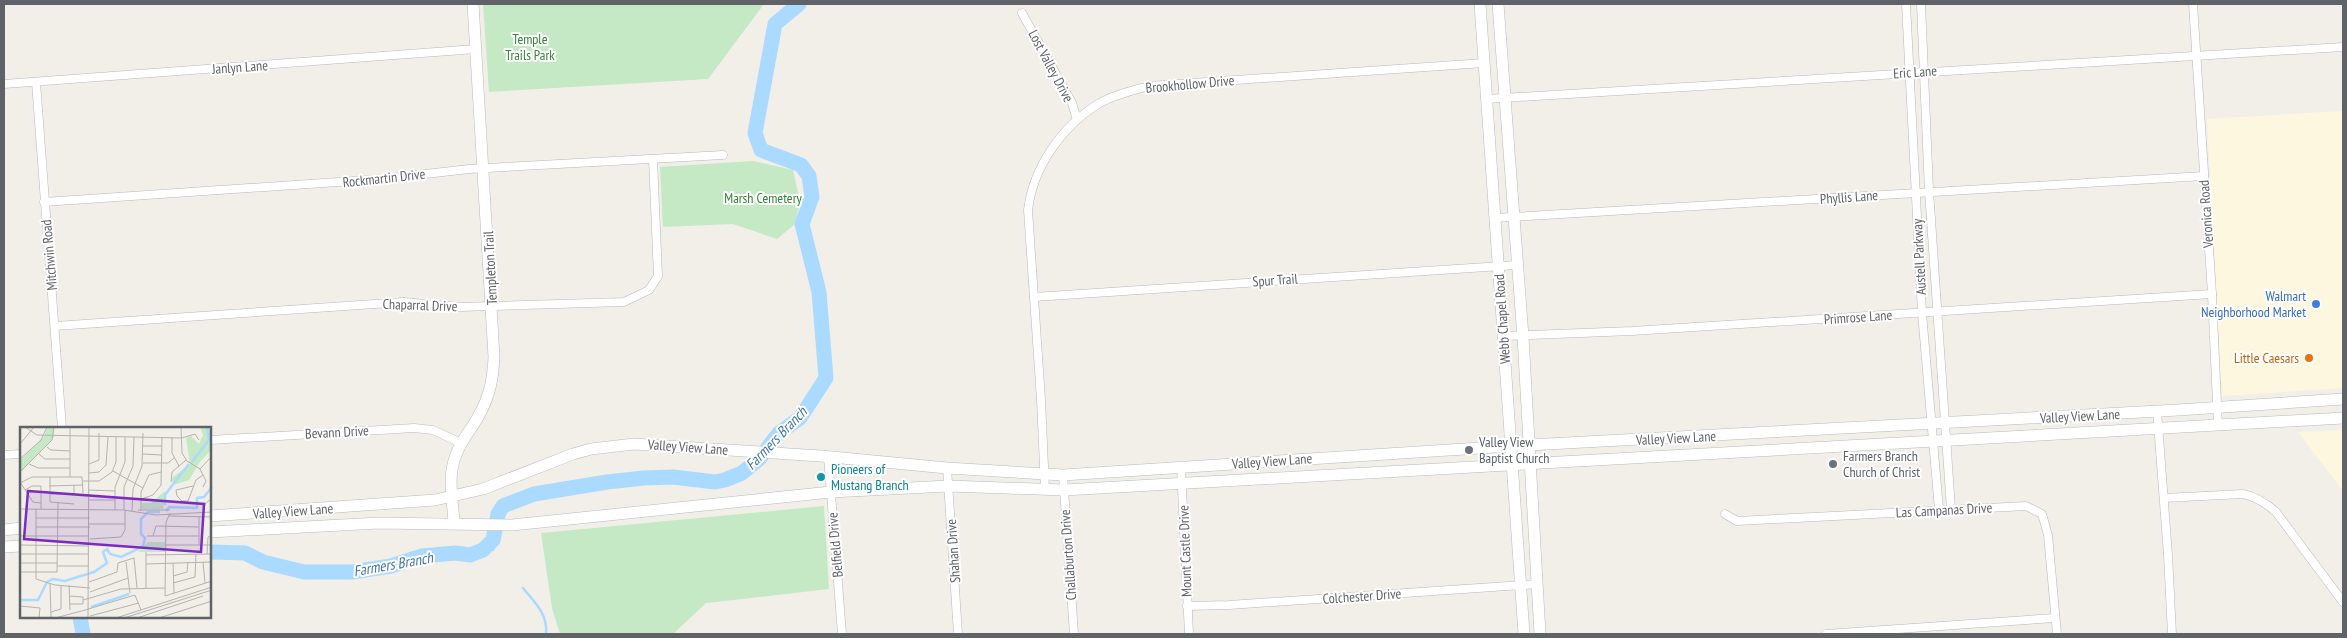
<svg xmlns="http://www.w3.org/2000/svg" width="2347" height="638" viewBox="0 0 2347 638" font-family="'PT Sans Narrow',sans-serif">
	<style>
		.commercial { fill: #fef7e0 }
		.green { fill: #c5e8c5 }
		.lines { fill: none; stroke-linecap: round; stroke-linejoin: round }
		.stream { stroke: #aadaff; stroke-width: 2.5 }
		.river { stroke: #aadaff; stroke-width: 15 }
		.street-casing { stroke: #b5b8bc; stroke-width: 9 }
		.secondary-casing { stroke: #b6babf; stroke-width: 12 }
		.street { stroke: #fff; stroke-width: 8 }
		.secondary { stroke: #fff; stroke-width: 11 }
		.shop-dot { fill: #3f7fe0; stroke: #fff; stroke-width: 2 }
		.food-dot { fill: #e8710a; stroke: #fff; stroke-width: 2 }
		.worship-dot { fill: #6b7280; stroke: #fff; stroke-width: 2 }
		.culture-dot { fill: #0f9aa8; stroke: #fff; stroke-width: 2 }
		.labels { text-anchor: middle; dominant-baseline: central; stroke-width: 4; stroke-linejoin: round; paint-order: stroke }
		.park-label { font-size: 14px; fill: #348238; stroke: #fff }
		.street-label { font-size: 14px; fill: #5f6368; stroke: #fff }
		.shop-label { font-size: 14px; fill: #366cbe; stroke: #fff; text-anchor: end }
		.food-label { font-size: 14px; fill: #c56008; stroke: #fff; text-anchor: end }
		.worship-label { font-size: 14px; fill: #5b616d; stroke: #fff; text-anchor: start }
		.culture-label { font-size: 14px; fill: #0d838f; stroke: #fff; text-anchor: start }
		.water-label { font-size: 15px; font-style: italic; fill: #4174aa; stroke: #fff }
		.inset-river { fill: none; stroke: #aadaff; stroke-width: 2.5 }
		.inset-road { fill: none; stroke: #b3b3b1; stroke-width: 1 }
		.view { fill: #7b2cbf; fill-opacity: 0.15; stroke: #7b2cbf; stroke-width: 2.5 }
		.inset-edge { fill: none; stroke: #5f6368; stroke-width: 2.5 }
	</style>
	<rect width="100%" height="100%" fill="#f1efe8"/>
	<g class="commercial">
		<polygon points="2343,111 2343,388 2222,396 2207,119"/>
		<polygon points="2343,430 2343,491 2298,432"/>
	</g>
	<g class="green">
		<polygon points="483,4 764,4 708,79 489,92"/>
		<polygon points="753,161 793,170 800,202 795,224 777,239 733,224 663,227 660,167"/>
		<polygon points="824,506 829,589 706,603 673,634 560,634 552,608 541,533"/>
	</g>
	<g class="lines">
		<g class="stream">
			<polyline points="488,544 493,550"/>
			<path d="M523,588C535,603 548,614 546,634"/>
		</g>
		<g class="river">
			<polyline points="210,552 245,553 263,562 304,572 352,572 391,566 422,556 455,553 470,555 483,550 493,540 498,514 503,506 534,494 607,482 644,478 673,477 715,482 725,480 742,473 759,459 779,433 800,418 826,378 819,292 802,224 812,197 809,176 801,165 761,150 755,133 775,24 799,4"/>
			<polyline points="80,617 83,634"/>
		</g>
		<defs>
			<g id="street">
				<polyline points="1906,4 1922,313 1939,510"/>
				<polyline points="1921,4 1929,191 1951,509"/>
				<polyline points="2193,4 2212,294 2218,425"/>
				<polyline points="1022,13 1072,103 1077,120"/>
				<polyline points="36,82 62,428"/>
				<polyline points="4,84 476,49"/>
				<polyline points="1486,99 2343,47"/>
				<polyline points="44,202 382,179 469,169 723,155"/>
				<polyline points="1495,218 2204,176"/>
				<polyline points="1034,297 1517,265"/>
				<polyline points="55,326 404,302 459,307 624,302 649,290 658,276 653,159"/>
				<polyline points="1504,336 1632,331 2212,294"/>
				<polyline points="2157,411 2168,555 2172,634"/>
				<polyline points="210,440 414,428 433,430 461,443"/>
				<polyline points="4,455 21,454"/>
				<polyline points="828,456 842,634"/>
				<polyline points="1181,467 1189,634"/>
				<polyline points="947,468 958,634"/>
				<polyline points="1063,475 1074,634"/>
				<path d="M1045,489L1041,400L1028,210C1033,168 1061,127 1098,104C1113,95 1131,91 1149,86L1484,63"/>
				<path d="M2164,498L2243,494C2257,497 2266,503 2276,512L2343,602"/>
				<polyline points="1725,514 1737,521 2026,506 2042,514 2048,535 2057,634"/>
				<polyline points="1187,606 1229,605 1537,584"/>
				<polyline points="1826,634 2055,618"/>
			</g>
			<g id="secondary">
				<polyline points="1480,4 1524,634"/>
				<polyline points="1498,4 1523,337 1540,634"/>
				<polyline points="210,516 435,500 483,489 573,454 591,449 634,444 821,456 947,468 1063,475 1511,446 2178,410 2343,399"/>
				<path d="M454,523C453,501 447,476 456,455C461,440 472,429 479,415C490,396 493,378 494,357L473,4"/>
				<polyline points="4,530 21,528"/>
				<polyline points="210,532 379,523 512,525 831,492 949,486 1064,490 2343,418"/>
				<polyline points="4,547 21,546"/>
			</g>
		</defs>
		<use href="#street" class="street-casing"/>
		<use href="#secondary" class="secondary-casing"/>
		<use href="#street" class="street"/>
		<use href="#secondary" class="secondary"/>
	</g>
	<circle class="shop-dot" cx="2316" cy="304" r="5"/>
	<circle class="food-dot" cx="2309" cy="358" r="5"/>
	<g class="worship-dot">
		<circle cx="1469" cy="450" r="5"/>
		<circle cx="1833" cy="464" r="5"/>
	</g>
	<circle class="culture-dot" cx="821" cy="477" r="5"/>
	<g class="labels">
		<g class="park-label">
			<text x="530" y="39">Temple<tspan x="530" dy="16">Trails Park</tspan></text>
			<text x="763" y="198">Marsh Cemetery</text>
		</g>
		<g class="street-label">
			<text transform="translate(1051 66) rotate(62)">Lost Valley Drive</text>
			<text transform="translate(240 67) rotate(-4)">Janlyn Lane</text>
			<text transform="translate(1915 72) rotate(-4)">Eric Lane</text>
			<text transform="translate(1190 84) rotate(-5)">Brookhollow Drive</text>
			<text transform="translate(384 178) rotate(-6)">Rockmartin Drive</text>
			<text transform="translate(1849 197) rotate(-4)">Phyllis Lane</text>
			<text transform="translate(2206 214) rotate(-94)">Veronica Road</text>
			<text transform="translate(49 255) rotate(-95)">Mitchwin Road</text>
			<text transform="translate(1919 257) rotate(-93)">Austell Parkway</text>
			<text transform="translate(490 268) rotate(-93)">Templeton Trail</text>
			<text transform="translate(1275 280) rotate(-4)">Spur Trail</text>
			<text transform="translate(420 305) rotate(2)">Chaparral Drive</text>
			<text transform="translate(1858 317) rotate(-4)">Primrose Lane</text>
			<text transform="translate(1502 319) rotate(-94)">Webb Chapel Road</text>
			<text transform="translate(2080 416) rotate(-3)">Valley View Lane</text>
			<text transform="translate(337 432) rotate(-3)">Bevann Drive</text>
			<text transform="translate(1676 438) rotate(-3)">Valley View Lane</text>
			<text transform="translate(688 447) rotate(4)">Valley View Lane</text>
			<text transform="translate(1272 461) rotate(-4)">Valley View Lane</text>
			<text transform="translate(1944 510) rotate(-3)">Las Campanas Drive</text>
			<text transform="translate(293 511) rotate(-4)">Valley View Lane</text>
			<text transform="translate(835 545) rotate(-95)">Belfield Drive</text>
			<text transform="translate(953 551) rotate(-94)">Shahan Drive</text>
			<text transform="translate(1185 551) rotate(-92)">Mount Castle Drive</text>
			<text transform="translate(1068 555) rotate(-94)">Challaburton Drive</text>
			<text transform="translate(1362 596) rotate(-4)">Colchester Drive</text>
		</g>
		<g class="shop-label">
			<text x="2306" y="296">Walmart<tspan x="2306" dy="16">Neighborhood Market</tspan></text>
		</g>
		<g class="food-label">
			<text x="2299" y="358">Little Caesars</text>
		</g>
		<g class="worship-label">
			<text x="1479" y="442">Valley View<tspan x="1479" dy="16">Baptist Church</tspan></text>
			<text x="1843" y="456">Farmers Branch<tspan x="1843" dy="16">Church of Christ</tspan></text>
		</g>
		<g class="culture-label">
			<text x="831" y="469">Pioneers of<tspan x="831" dy="16">Mustang Branch</tspan></text>
		</g>
		<g class="water-label">
			<text transform="translate(776 438) rotate(-46)">Farmers Branch</text>
			<text transform="translate(393 564) rotate(-10)">Farmers Branch</text>
		</g>
	</g>
	<g transform="translate(20 427)">
		<rect width="191" height="191" fill="#f1efe8"/>
		<path d="M28,0H34V10L0,45V33L24,10ZM180,0H191V23L179,36L169,53L153,58L152,51L170,37L166,11L171,9L179,17L183,8ZM145,64L143,82H122V76H131ZM128,115H145V125H118Z" fill="#c5e8c5"/>
		<path class="inset-river" d="M172,35L189,13L187,0M157,52L169,37M145,78V68L157,52M146,84L149,80L177,81V71L184,70L192,60M0,173H18L27,155L33,152L45,154L74,145L87,136L83,125L87,122L90,127L101,130L116,123L123,119L125,111L121,107V92L128,85H140M71,180L109,167"/>
		<path class="inset-road" d="M5,0L17,8L162,11L175,7L179,13M138,0H164M161,0L162,26L167,34L180,42L186,54L183,60M152,10V26L159,39M0,17L14,0M123,19H142M27,20L31,23L50,24M19,27L25,32H50M123,27L142,28M0,32L21,13L27,0M123,36H148L154,31M9,37L18,41H50M69,37L79,33V6M180,42L192,29M93,44L123,61M0,45L32,13L34,0M69,46L79,45L86,38L88,10M30,50V75L54,77M50,50V0M63,54H79L92,45L96,35V10M0,55L13,75L21,76M151,55L152,45L166,33M0,56L12,50H62L63,66M29,59L63,58M5,63L12,59H21V82M68,63L95,64M30,67H54V58M157,69L162,74H168L176,53L183,48M157,69L156,63L173,59M121,72L133,68L141,58L142,10M68,73H95M0,82L104,83L136,88L192,85M16,82V152L35,158L70,161M95,83V60L105,35V10M104,83V60L113,39L114,10M118,83H150M112,84L113,62L122,39L123,6M121,84V65L129,48L141,45M184,85L185,77L192,71M150,86L146,95L145,169L192,154M149,89L192,90M179,89V118M16,91H70M68,97H105M16,100H70M0,109H69M127,109H179M133,109L136,99L179,100M70,112L101,110L105,103V83M0,118L69,119M145,118H192M0,127H69M187,127L188,110L192,109M126,128L192,127M106,135L110,166M183,135L185,156M0,136H37M153,136L154,166M126,137L192,135M37,139H69M0,145H37M37,145L38,76M153,149L167,145L168,135M69,155L97,145L98,136L114,131L117,161M153,156L175,150L176,127M30,157L31,190M49,158L50,183M126,161V125M70,165L108,151M63,173L101,162L145,161M49,177H63V170L49,169M0,179L20,181L19,191M68,182L115,168L121,183M31,185L41,182V159M70,189L119,176M35,191L69,182M68,191L69,0M96,191L192,160M104,191L192,163M117,191L183,169M139,191L192,174"/>
		<path class="view" d="M8,64L184,77L181,125L4,112Z"/>
		<rect width="191" height="191" class="inset-edge"/>
	</g>
	<rect width="2347" height="638" fill="none" stroke="#5f6368" stroke-width="10"/>
</svg>
